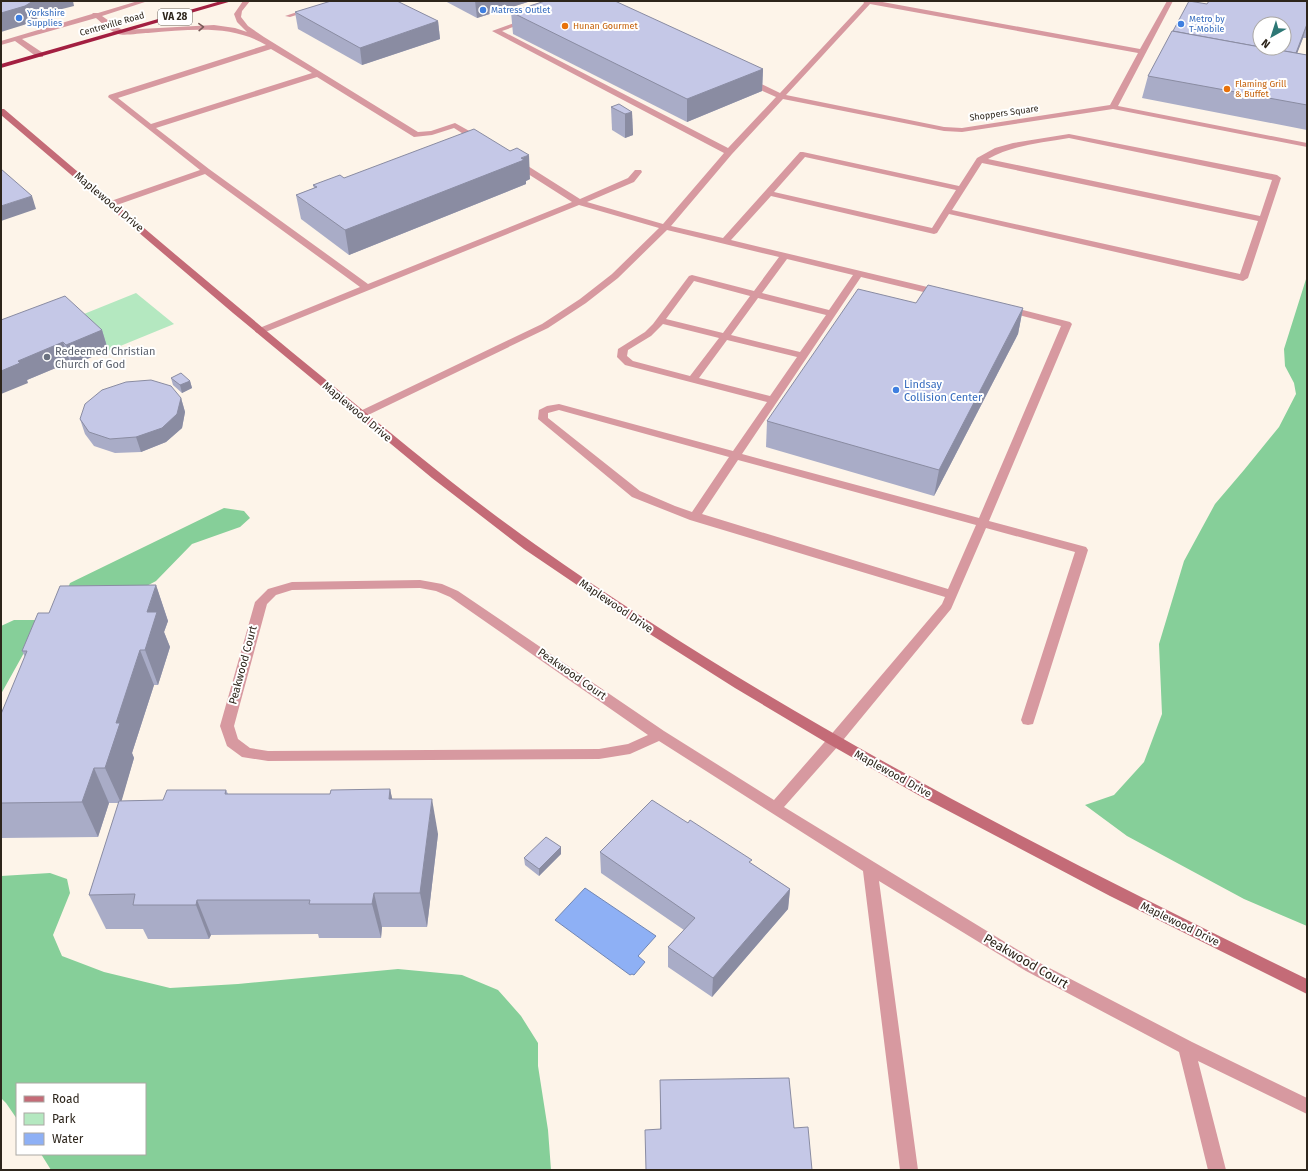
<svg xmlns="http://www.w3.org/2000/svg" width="1308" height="1171" viewBox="0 0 1308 1171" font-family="'Fira Sans',sans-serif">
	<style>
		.green { fill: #b4e8c0 }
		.forest { fill: #86cf99 }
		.water { fill: #8eb0f5; stroke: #7186b4 }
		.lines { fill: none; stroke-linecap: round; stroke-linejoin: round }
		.lane { fill: #d799a0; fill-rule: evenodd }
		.street { fill: #d799a0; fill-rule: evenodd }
		.secondary { fill: #c46b77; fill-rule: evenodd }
		.highway { fill: #a31f41; fill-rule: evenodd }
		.wall { fill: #a9acc7 }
		.shaded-wall { fill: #8a8ca2 }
		.building { fill: #c5c8e7; stroke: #8a8ca2 }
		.oneway { stroke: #795957 }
		.shop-dot { fill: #3f7fe0; stroke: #fff; stroke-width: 1.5 }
		.food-dot { fill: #e8710a; stroke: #fff; stroke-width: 1.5 }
		.worship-dot { fill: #6b7280; stroke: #fff; stroke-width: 1.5 }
		.labels { text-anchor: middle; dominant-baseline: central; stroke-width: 4; stroke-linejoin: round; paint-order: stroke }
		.far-shop-label { font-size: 9px; fill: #366cbe; stroke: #fff; text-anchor: start }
		.far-street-label { font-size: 9px; fill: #2d251b; stroke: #fff }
		.far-food-label { font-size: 9px; fill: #c56008; stroke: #fff; text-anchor: start }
		.shield { fill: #fff; stroke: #6c665f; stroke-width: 1 }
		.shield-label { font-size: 10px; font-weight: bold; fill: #2d251b }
		.street-label { font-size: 11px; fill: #2d251b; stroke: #fff }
		.worship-label { font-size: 11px; fill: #5b616d; stroke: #fff; text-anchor: start }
		.shop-label { font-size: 11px; fill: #366cbe; stroke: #fff; text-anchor: start }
		.near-street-label { font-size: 13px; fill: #2d251b; stroke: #fff }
	</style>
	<rect width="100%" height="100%" fill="#fdf4e9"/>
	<polygon class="green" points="136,293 174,324 108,351 74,318"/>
	<g class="forest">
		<polygon points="1307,276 1307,926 1244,899 1127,836 1085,805 1114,795 1144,762 1162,714 1159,644 1184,561 1215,504 1244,470 1279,427 1296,394 1294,383 1285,366 1284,349"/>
		<polygon points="224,508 244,511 250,518 240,527 192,544 156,581 25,651 1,694 1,626 14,620 39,620 60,608 70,583"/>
		<polygon points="50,873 67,879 70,893 53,935 62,956 104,972 170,988 238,984 398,969 462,975 498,990 521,1016 538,1043 538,1066 548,1130 551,1170 51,1170 41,1154 145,1154 145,1084 17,1084 17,1119 6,1103 1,1098 1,876"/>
	</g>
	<polygon class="water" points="585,888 656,936 638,956 645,962 634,975 632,974 630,975 555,920"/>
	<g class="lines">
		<g class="lane">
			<path d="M138,1H148L102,16L122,30L214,25L235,28L247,32L237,22L234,14L243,1H250L242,11L241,17L248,26L264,37L418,132L431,131L455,123L482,138V142H476L454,128L432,135L414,137L317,77L156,128L209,169L368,284L572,202L514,165L513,163L514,161H520L580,199L628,178L635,170H641L642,172L634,182L587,202L663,224L724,153L492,31L528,18L532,20L530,21L502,31L728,148L776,97L745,83V79H751L780,93L864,3L863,1H877L1140,49L1167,1H1173L1118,106L1307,143V147L1113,109L962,132L944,131L783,99L732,154L671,226L723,238L800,152H803L959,186L977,158L995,148L1013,143L1069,134L1277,175L1281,178L1248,278L1243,281L949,214L937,233L934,234L771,196L731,240L940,290L945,293L940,296L861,277L742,454L979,518L1061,326L1004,311L1002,309L1007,306L1070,322L1072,324L989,521L1086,547L1088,550L1033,724L1028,725L1023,724L1021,720L1075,552L986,528L951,609L839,745L834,746L829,745L827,741L829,737L942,604L945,597L690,520L632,497L538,419L539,410L547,406L559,404L733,451L767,402L625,365L617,357L618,349L645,332L653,324L689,276L692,275L754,291L779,257L667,230L618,278L586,303L548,328L364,417H356L355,415L356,413L542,324L580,299L612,274L659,228L579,205L263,333H257L255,331L257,329L360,287L205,174L114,206H108L107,204L108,202L200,170L108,97L109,95L266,45C231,24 189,30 148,33C141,33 124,36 118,34C110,31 102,23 96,18L22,39L43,53V57H37L15,41L1,45V41L92,14L93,13H98ZM870,4L1138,53L1110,105L962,128L944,127L786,95ZM271,49L312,73L151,124L118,98ZM1069,138L1272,180L1260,216L988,159C1013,145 1041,143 1069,138ZM805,157L956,190L932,228L774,192ZM982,163L1258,221L1240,274L952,210ZM787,259L853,275L829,310L762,293ZM694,281L750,296L723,333L666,319ZM758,298L826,315L800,352L731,335ZM663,324L719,338L690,376L633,361L627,356L628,350L651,336ZM727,340L797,357L770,396L699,378ZM559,410L729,457L692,512L675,506L640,491L548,418V413ZM738,460L976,525L948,589L702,514Z"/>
			<polygon points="331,1 341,1 290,17 285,16"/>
		</g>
		<path class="street" d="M420,580L442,584L458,591L664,731L774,800L829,737L834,736L839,737L841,741L839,745L784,807L1036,961L1192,1042L1307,1098V1114L1198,1061L1226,1170H1208L1179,1052L1026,971L879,881L918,1170H900L863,871L659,741L630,754L599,759L268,761L242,757L227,746L220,726L255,602L268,589L292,582ZM420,588L436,591L450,597L648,735L628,744L599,749L268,751L250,748L238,739L234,726L267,604L276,595L292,590Z"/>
		<path class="secondary" d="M1,109H4C112,201 221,294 331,384C398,439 465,495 536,545C778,716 1042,850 1307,979V994L1110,896L920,796L827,743L735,688L645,631L524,549L432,478L233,313L1,115Z"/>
		<polygon class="highway" points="221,1 232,1 1,68 1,64"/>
	</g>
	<g class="wall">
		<polygon points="445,1 531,1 477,18"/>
		<polygon points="1307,1 1307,38 1303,38 1297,53 1307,55 1307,130 1142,98 1148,76 1173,31 1207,4"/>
		<polygon points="295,12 438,21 440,39 362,65 298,29"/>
		<polygon points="511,12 763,69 762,91 687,122 513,34"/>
		<polygon points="611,107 632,112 633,135 625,138 612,130"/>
		<polygon points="344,178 530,179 526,181 526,184 349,255 301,219 296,195 314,188 313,185"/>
		<polygon points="916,303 1023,308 1018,334 934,496 766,447 767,421"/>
		<polygon points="1,320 102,330 108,350 73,365 70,362 27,380 28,383"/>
		<polygon points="171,378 190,381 192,388 182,393 173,385"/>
		<polygon points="181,398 185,412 182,428 166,442 141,452 115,453 94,446 85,434 80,419"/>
		<polygon points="156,585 168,621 164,632 170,647 158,685 154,685 132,753 134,758 121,801 163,800 226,790 228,794 330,794 390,789 392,799 438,834 427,927 382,927 381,938 319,938 318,934 211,935 209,939 148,939 143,929 106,929 89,895 119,803 109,803 98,837 1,838 1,714 25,657 22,651 49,613"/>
		<polygon points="600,852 751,863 790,889 788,909 712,997 668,967 668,947 684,930 601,873"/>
		<polygon points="561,854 539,876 525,865 524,858"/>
		<polygon points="660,1080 794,1128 660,1129"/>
	</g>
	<g class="shaded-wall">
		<polygon points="33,1 73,1 74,6 46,13 30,23 1,32 1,13"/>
		<polygon points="475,1 531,1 477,18"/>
		<polygon points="438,21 440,39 362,65 360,48"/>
		<polygon points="1307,24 1303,38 1289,75 1294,58"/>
		<polygon points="763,69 762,91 687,122 687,99"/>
		<polygon points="632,112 633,135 625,138 625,114"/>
		<polygon points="529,155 530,179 526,181 526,184 349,255 345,230"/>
		<polygon points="32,196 36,209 1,221 1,206"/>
		<polygon points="1023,308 1018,334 934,496 939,470"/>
		<polygon points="102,330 108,350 73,365 66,345"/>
		<polygon points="63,342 70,362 27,380 28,383 1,394 1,371 18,361"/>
		<polygon points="190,381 192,388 182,393 180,385"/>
		<polygon points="181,398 185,412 182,428 166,442 141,452 136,437"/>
		<polygon points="156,585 168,621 164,632 170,647 158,685 145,650 147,612"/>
		<polygon points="140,650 154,685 132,753 134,758 121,803 105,768 116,723"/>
		<polygon points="94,768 109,803 98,837 82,802"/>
		<polygon points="390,789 398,824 389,799"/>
		<polygon points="432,799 438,834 427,927 420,893"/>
		<polygon points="561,847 561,854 539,876 539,869"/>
		<polygon points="790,889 788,909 712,997 713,978"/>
		<polygon points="374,893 382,927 381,938 372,904"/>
		<polygon points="197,900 211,935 209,939 196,905"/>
	</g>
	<g class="building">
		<polygon points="1,1 33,1 25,6 1,13"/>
		<polygon points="331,1 397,1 438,21 360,48 295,12"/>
		<polygon points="545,1 615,1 763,69 687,99 511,12"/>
		<polygon points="1189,1 1207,4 1209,1 1307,1 1307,24 1296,53 1267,48 1284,48 1284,24 1260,24 1260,47 1173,31"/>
		<polygon points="1172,31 1260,47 1260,48 1267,48 1307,55 1307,105 1148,76"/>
		<polygon points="619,104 632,112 625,114 611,107"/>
		<polygon points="474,129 510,151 517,148 529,155 521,158 524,160 345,230 296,195 317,187 313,185 340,175 344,178"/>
		<polygon points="1,169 32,196 1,206"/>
		<polygon points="928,285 1023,308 939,470 767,421 858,289 916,303"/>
		<polygon points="65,296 102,330 66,345 63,342 18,361 20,363 1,371 1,320"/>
		<polygon points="181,373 190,381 180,385 171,378"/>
		<polygon points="151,380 171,386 181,398 177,414 162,428 136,437 110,439 89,432 80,419 85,404 102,390 126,382"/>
		<polygon points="156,585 147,612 157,612 145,650 140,650 116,723 120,723 105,768 94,768 82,802 1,803 1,714 27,651 22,651 38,613 49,613 60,586"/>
		<polygon points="390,789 389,799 432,799 420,893 374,893 372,904 309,904 310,900 197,900 196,905 133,905 135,894 89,895 119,801 163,800 167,790 226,790 225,794 330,794 331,790"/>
		<polygon points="652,800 688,823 690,820 752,860 749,862 790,889 713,978 668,947 695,918 600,852"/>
		<polygon points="546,837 561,847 539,869 524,858"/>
		<polygon points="789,1078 794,1128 808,1127 812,1170 646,1170 645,1130 661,1129 660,1080"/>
	</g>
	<defs><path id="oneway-chevron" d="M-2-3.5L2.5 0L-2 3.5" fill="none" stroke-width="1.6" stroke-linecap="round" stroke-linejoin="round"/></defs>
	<use class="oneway" href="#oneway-chevron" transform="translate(201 27) rotate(-2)"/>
	<g class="shop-dot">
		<circle cx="483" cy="10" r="4"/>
		<circle cx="19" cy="18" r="4"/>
		<circle cx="1181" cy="24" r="4"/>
		<circle cx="896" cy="390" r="4"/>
	</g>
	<g class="food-dot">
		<circle cx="565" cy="26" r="4"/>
		<circle cx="1227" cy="89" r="4"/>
	</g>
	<circle class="worship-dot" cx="47" cy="357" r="4"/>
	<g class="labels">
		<g class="far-shop-label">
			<text x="491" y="10">Matress Outlet</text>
			<text x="27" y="13">Yorkshire<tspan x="27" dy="10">Supplies</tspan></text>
			<text x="1189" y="19">Metro by<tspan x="1189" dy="10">T-Mobile</tspan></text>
		</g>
		<g class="far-street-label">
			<text transform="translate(112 24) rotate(-16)">Centreville Road</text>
			<text transform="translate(1004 113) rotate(-8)">Shoppers Square</text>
		</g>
		<g class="far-food-label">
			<text x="573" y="26">Hunan Gourmet</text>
			<text x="1235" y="84">Flaming Grill<tspan x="1235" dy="10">&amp; Buffet</tspan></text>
		</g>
		<rect class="shield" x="158" y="9" width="34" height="16" rx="3"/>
		<g class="shield-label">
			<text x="175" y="17">VA 28</text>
		</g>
		<g class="street-label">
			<text transform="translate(109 202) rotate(40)">Maplewood Drive</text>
			<text transform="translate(357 412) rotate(40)">Maplewood Drive</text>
			<text transform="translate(616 606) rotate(34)">Maplewood Drive</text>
			<text transform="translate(243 665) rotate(-75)">Peakwood Court</text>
			<text transform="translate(572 674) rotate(35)">Peakwood Court</text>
			<text transform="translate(893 774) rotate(29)">Maplewood Drive</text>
			<text transform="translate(1180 924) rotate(26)">Maplewood Drive</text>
		</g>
		<g class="worship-label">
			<text x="55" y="351">Redeemed Christian<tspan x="55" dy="13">Church of God</tspan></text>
		</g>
		<g class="shop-label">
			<text x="904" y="384">Lindsay<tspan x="904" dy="13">Collision Center</tspan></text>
		</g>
		<g class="near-street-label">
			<text transform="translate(1026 961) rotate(30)">Peakwood Court</text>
		</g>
	</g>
	<rect width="1308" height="1171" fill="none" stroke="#2d251b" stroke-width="4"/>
	<rect x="16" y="1083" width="130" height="72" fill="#ffffff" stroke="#aba8a4"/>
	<rect x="24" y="1096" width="20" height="6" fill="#c46b77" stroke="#aba8a4"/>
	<text x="52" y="1103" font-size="12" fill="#2d251b">Road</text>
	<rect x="24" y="1113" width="20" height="12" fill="#b4e8c0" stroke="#aba8a4"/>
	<text x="52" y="1123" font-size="12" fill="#2d251b">Park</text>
	<rect x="24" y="1133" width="20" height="12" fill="#8eb0f5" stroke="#aba8a4"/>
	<text x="52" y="1143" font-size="12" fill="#2d251b">Water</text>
	<g transform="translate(1272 36) rotate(219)"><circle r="19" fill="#ffffff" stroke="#aba8a4"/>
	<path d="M0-3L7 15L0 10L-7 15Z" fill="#2d7775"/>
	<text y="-6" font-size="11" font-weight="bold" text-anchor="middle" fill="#2d251b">N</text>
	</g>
</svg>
